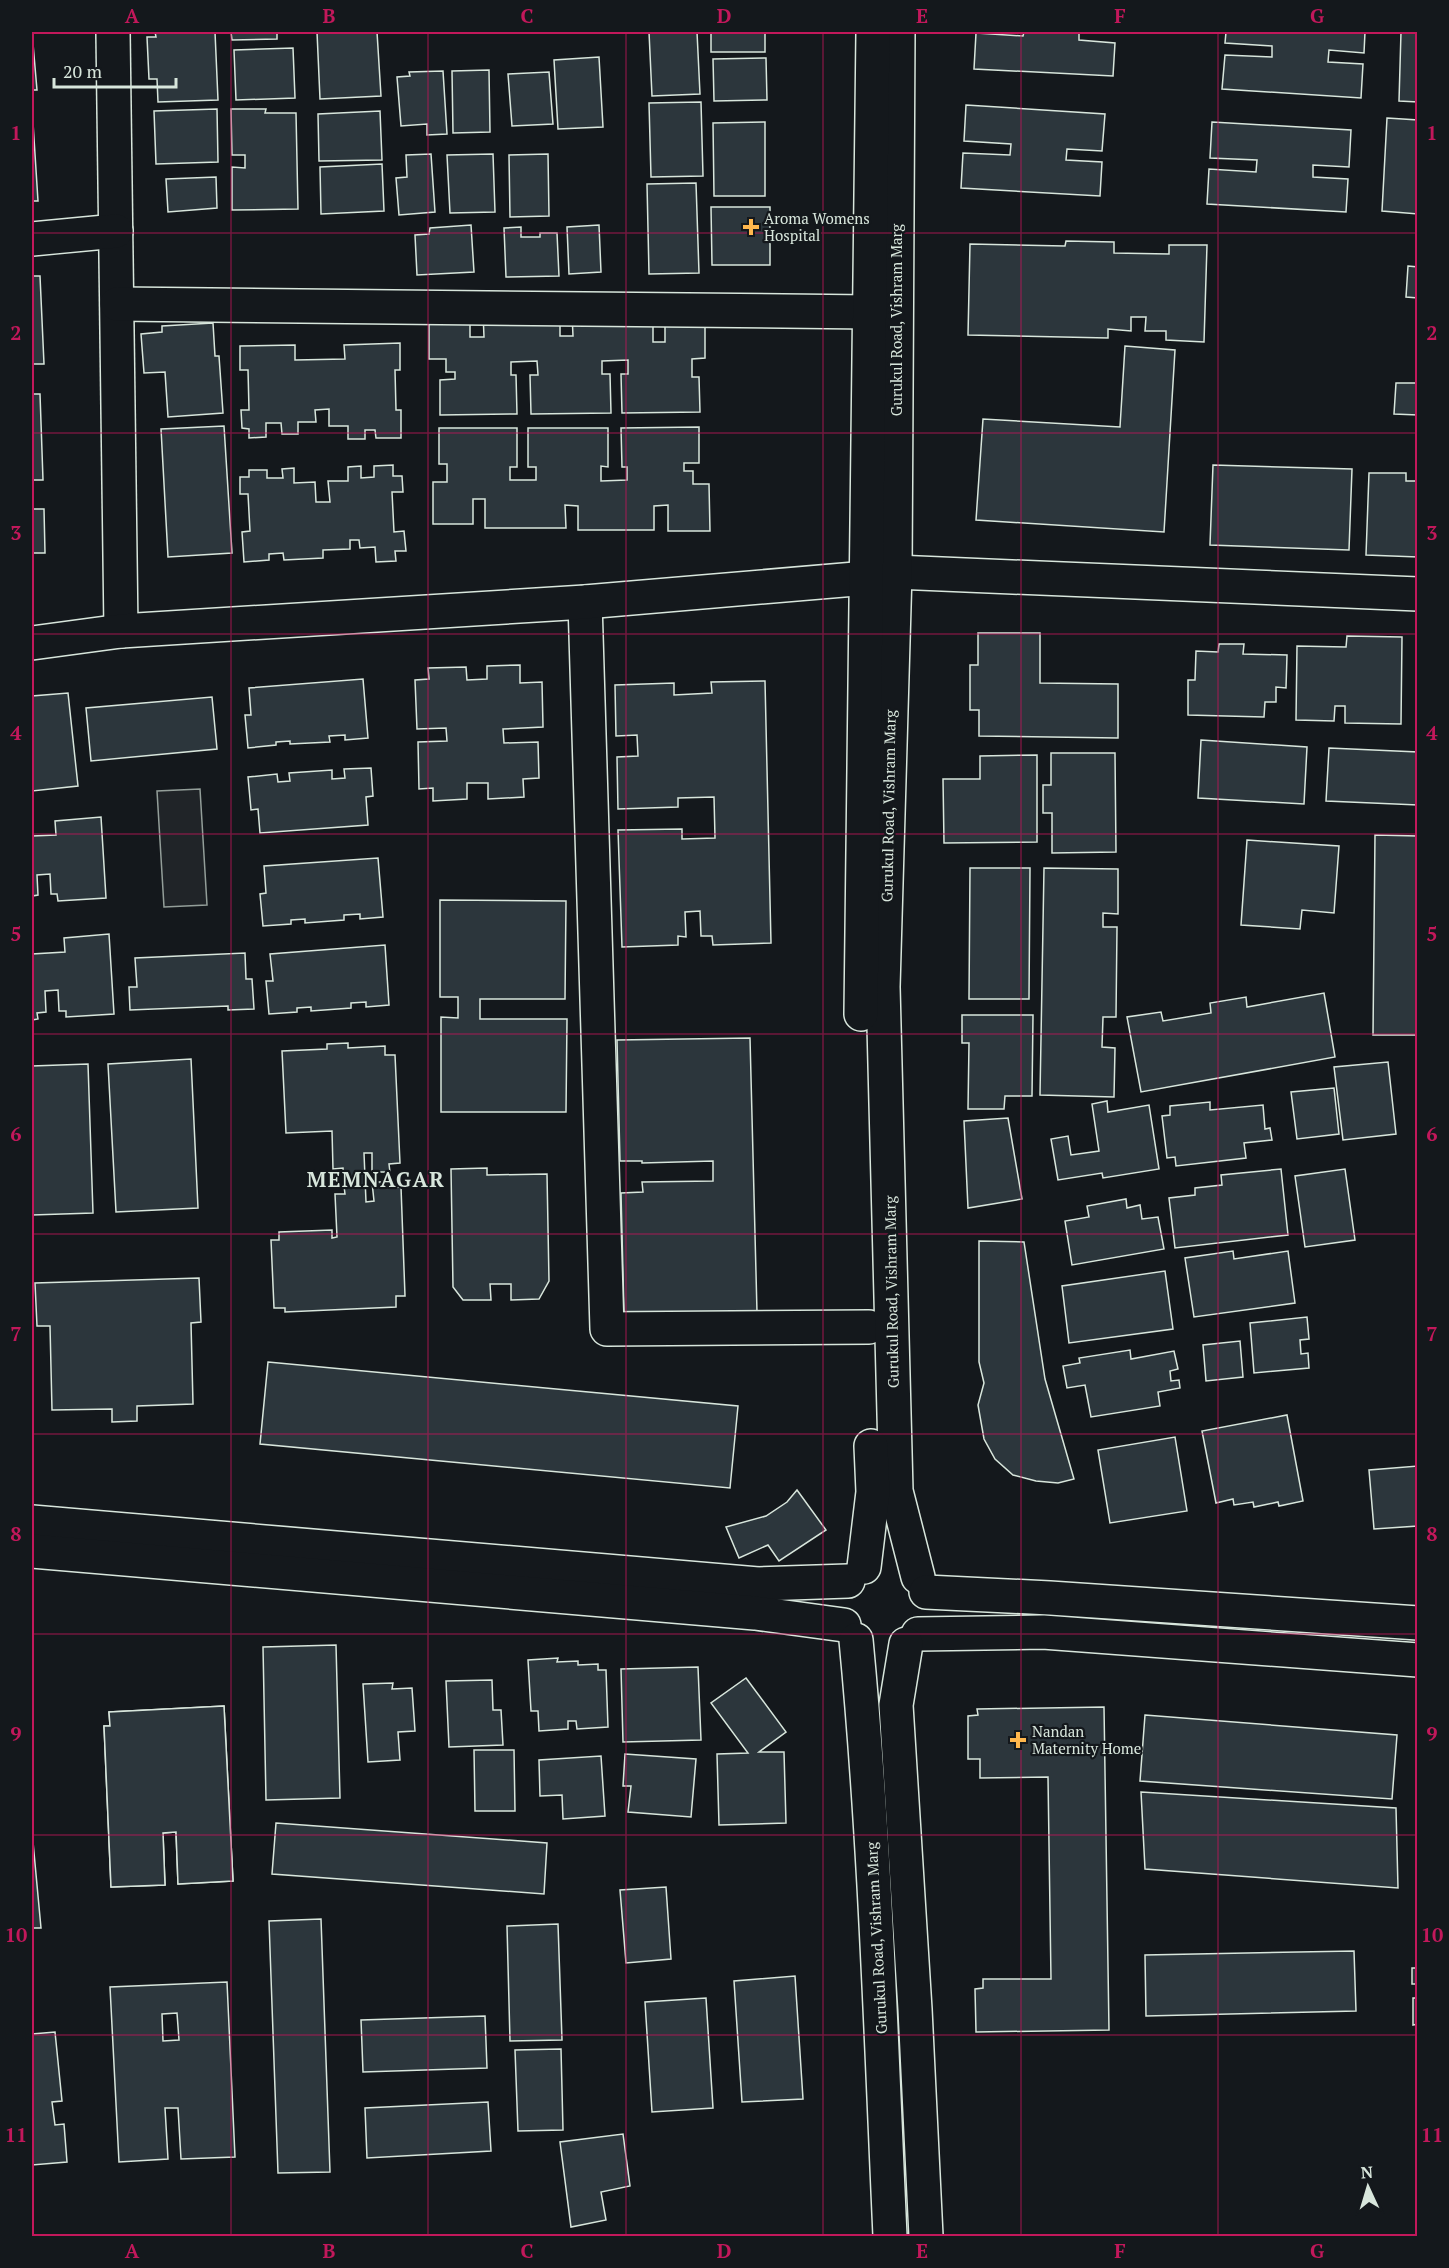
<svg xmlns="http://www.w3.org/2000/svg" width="1449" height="2268" viewBox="0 0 1449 2268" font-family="'PT Serif',serif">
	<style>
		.green { fill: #202428; stroke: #939e99; stroke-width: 1.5 }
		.building { fill: #2c363c; stroke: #d8e6dc; stroke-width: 1.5; fill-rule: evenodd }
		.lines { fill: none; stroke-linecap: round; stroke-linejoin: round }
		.minor-casing { stroke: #d8e6dc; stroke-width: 36 }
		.tertiary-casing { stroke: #d8e6dc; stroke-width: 36 }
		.minor { stroke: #14181c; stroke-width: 33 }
		.tertiary { stroke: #14181c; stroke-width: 33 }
		.grid { fill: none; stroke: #c2185b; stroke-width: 1.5; stroke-opacity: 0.55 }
		.poi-dot { fill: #ffb74d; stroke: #14181c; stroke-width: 2 }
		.labels { text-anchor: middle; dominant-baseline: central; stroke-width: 4.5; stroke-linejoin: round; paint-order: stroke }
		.poi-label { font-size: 15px; fill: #d8e6dc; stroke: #14181c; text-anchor: start }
		.street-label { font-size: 15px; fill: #d8e6dc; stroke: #14181c }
		.district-label { font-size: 21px; font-weight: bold; letter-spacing: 1.5px; fill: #d8e6dc; stroke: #14181c }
		.neatline { fill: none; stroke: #c2185b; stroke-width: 2 }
		.grid-label { font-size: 20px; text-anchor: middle; font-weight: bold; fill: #c2185b }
	</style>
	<rect width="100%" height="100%" fill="#14181c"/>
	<polygon class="green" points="200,789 207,905 164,907 157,791"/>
	<g class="building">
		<polygon points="32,32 37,90 32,90"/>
		<polygon points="155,32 215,32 218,100 158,102 157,79 149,79 147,37 156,37"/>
		<polygon points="231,32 277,32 277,39 232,40"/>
		<polygon points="317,32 377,32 381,96 320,99"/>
		<polygon points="649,32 697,32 700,94 652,96"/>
		<rect x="711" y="32" width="54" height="20"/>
		<polygon points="1024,32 1079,32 1079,40 1115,43 1113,76 974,69 976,33 1023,36"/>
		<polygon points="1226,32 1365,32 1364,53 1329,50 1328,62 1363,64 1361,98 1222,89 1225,55 1272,57 1272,46 1225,43"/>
		<polygon points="1401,32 1418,32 1418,102 1399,101"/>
		<polygon points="293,48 295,98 236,100 234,50"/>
		<polygon points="599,57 603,127 558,129 554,60"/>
		<polygon points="766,58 767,100 714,101 713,59"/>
		<polygon points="489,70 490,132 453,133 452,71"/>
		<polygon points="443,71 447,134 427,135 427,124 401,126 397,77 410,76 409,72"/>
		<polygon points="549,72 553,124 512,126 508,74"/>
		<polygon points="701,102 703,176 651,177 649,103"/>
		<polygon points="966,105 1105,114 1102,151 1067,149 1066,160 1102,162 1100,196 961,188 963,153 1010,155 1011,144 964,141"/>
		<polygon points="32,107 38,201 32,201"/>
		<polygon points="217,109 218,162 156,164 154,111"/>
		<polygon points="231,109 266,109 265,113 296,113 298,209 232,210 232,167 245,168 245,155 232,155"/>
		<polygon points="380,111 382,160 319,161 318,114"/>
		<polygon points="1387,118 1418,120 1418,214 1382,211"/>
		<polygon points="765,122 765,196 714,196 713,123"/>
		<polygon points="1212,122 1351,130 1349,167 1313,165 1313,177 1348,179 1346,212 1207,204 1209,169 1256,172 1257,160 1210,158"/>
		<polygon points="431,154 435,212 399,215 396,178 407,177 406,155"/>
		<polygon points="493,154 495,212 450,213 447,155"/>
		<polygon points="548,154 549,216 510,217 509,155"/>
		<polygon points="382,164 384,211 321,214 320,167"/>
		<polygon points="216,177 217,208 168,212 166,179"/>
		<polygon points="696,183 699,273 649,274 647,184"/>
		<polygon points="711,207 770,207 770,265 712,265"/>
		<polygon points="471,225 474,272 417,275 415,235 429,234 430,228"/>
		<polygon points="599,225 601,272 569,274 567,227"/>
		<polygon points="521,227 521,237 540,237 540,233 557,233 559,276 506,277 504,228"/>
		<polygon points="1066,241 1114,242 1114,253 1169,254 1169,245 1207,245 1204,342 1166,340 1166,331 1145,331 1146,317 1131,317 1131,331 1108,329 1108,338 968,335 970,244 1065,246"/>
		<polygon points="1408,266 1418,267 1418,298 1406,297"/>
		<polygon points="32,276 40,276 44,364 32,364"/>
		<polygon points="560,311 560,336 573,336 572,314 653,313 653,342 665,342 665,317 705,317 705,358 692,359 692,377 699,377 700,412 622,413 621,374 628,374 628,360 602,361 602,374 610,374 611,413 531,414 530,375 538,375 537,361 511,362 511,375 516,375 517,414 440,415 440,380 455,379 455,372 446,372 446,359 429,359 429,312 470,312 470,337 484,337 483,313"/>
		<polygon points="213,323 215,356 219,356 223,413 168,417 165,372 144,373 141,334 162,332 162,326"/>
		<polygon points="400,343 400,370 395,370 396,410 401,410 401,438 376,438 375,430 365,430 365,439 348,439 348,426 329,426 329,409 315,410 316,422 298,422 298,434 282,434 281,423 266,423 266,437 249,438 249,429 242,428 241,410 249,410 248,370 240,370 240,346 295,345 295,360 345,359 344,345"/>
		<polygon points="1125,346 1175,350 1164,532 976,520 983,419 1120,427"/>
		<polygon points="1418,367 1418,415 1394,414 1396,383 1417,383"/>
		<polygon points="32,394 40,394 43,480 32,480"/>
		<polygon points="224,426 232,553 168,557 161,429"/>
		<polygon points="699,427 699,463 684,463 684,471 693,471 693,484 709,484 710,531 668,531 668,505 654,506 654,530 578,530 578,506 565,505 566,528 485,528 485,499 473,499 473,524 433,524 433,482 447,482 447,464 439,464 439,428 517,428 517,467 510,467 510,480 536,480 536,467 528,467 528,428 608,428 608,467 601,466 601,481 627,480 627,467 622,467 621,428"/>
		<polygon points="393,465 393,476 402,476 403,492 392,492 394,532 404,531 406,551 395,551 396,561 376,562 375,547 360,548 359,540 350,540 350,549 323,550 323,558 284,560 283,553 269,554 269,560 244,562 242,532 250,531 248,494 240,494 240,477 249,477 249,470 267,470 267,478 283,478 282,469 294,468 294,483 315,482 316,502 330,502 328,481 348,481 348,467 361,466 361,478 374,477 374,466"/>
		<polygon points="1213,465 1352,469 1349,550 1210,545"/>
		<polygon points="1369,473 1406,473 1406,481 1418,481 1418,557 1366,555"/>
		<polygon points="32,509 44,509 45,553 32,553"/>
		<polygon points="978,633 1040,633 1040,683 1118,684 1118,738 979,736 979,710 970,710 970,665 978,665"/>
		<polygon points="1347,636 1402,637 1401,724 1345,723 1345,706 1335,706 1334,721 1296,720 1297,646 1346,647"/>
		<polygon points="1219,644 1244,644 1243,654 1287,655 1286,688 1276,687 1276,702 1265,702 1264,717 1188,715 1188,680 1195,680 1196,651 1218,652"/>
		<polygon points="520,665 520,683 542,682 543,727 503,729 504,743 538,742 539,778 523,779 524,797 488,799 488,783 467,783 467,799 433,801 433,788 419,789 418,742 447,741 446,728 417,729 415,680 429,679 428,668 466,667 467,680 487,679 487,666"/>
		<polygon points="363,679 368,738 345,740 345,735 329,736 330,742 290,744 290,741 276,742 276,745 248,748 245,715 251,715 249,688"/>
		<polygon points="765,681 771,943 713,945 712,936 701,936 700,911 685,912 686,937 678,936 678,945 622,947 618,830 682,829 682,839 715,838 714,797 678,798 678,807 618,809 617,757 638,756 637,735 616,736 615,685 674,683 674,695 712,693 711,682"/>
		<polygon points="68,693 78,786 32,791 32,696"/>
		<polygon points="212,697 217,749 91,761 86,708"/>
		<polygon points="1201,740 1307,747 1304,804 1198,798"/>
		<polygon points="1329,748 1418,752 1418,805 1326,801"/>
		<polygon points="1051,753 1115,753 1116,852 1052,853 1052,813 1043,813 1043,785 1051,785"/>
		<polygon points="1037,755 1037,842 944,843 943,779 980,779 980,756"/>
		<polygon points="371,768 373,796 366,797 368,825 260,833 258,809 251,810 248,777 277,774 278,782 290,781 289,773 332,770 332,779 345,778 344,769"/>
		<polygon points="101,817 106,898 58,901 57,894 51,894 50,874 37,875 38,895 32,896 32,836 56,835 55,821"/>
		<polygon points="1375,835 1418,836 1418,1035 1373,1035"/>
		<polygon points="1247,840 1339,846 1334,913 1302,910 1300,929 1241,925"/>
		<polygon points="378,858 383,917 360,919 360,914 344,915 344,920 305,923 305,919 291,920 291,924 263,926 260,894 266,893 264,866"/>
		<polygon points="970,868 1030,868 1029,999 969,999"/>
		<polygon points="1044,868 1118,869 1118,914 1103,913 1103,927 1117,927 1116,1017 1103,1017 1102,1047 1115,1048 1114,1097 1040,1095"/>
		<polygon points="440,900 566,901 565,999 480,999 480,1019 567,1019 566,1112 441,1112 441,1017 458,1018 458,997 440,997"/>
		<polygon points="109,934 114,1014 66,1017 66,1011 59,1011 58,990 45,991 46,1012 37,1013 38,1019 32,1020 32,954 65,952 64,938"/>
		<polygon points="385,945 389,1005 366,1007 366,1002 351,1003 351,1008 311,1011 311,1007 297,1008 297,1012 269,1014 266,981 273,981 270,954"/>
		<polygon points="245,953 246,979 252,979 254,1009 228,1010 228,1006 130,1010 129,987 137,987 135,958"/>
		<polygon points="1324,993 1335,1057 1141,1092 1127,1017 1161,1012 1163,1021 1211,1013 1210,1003 1246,997 1247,1007"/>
		<polygon points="962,1015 1033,1015 1032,1096 1005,1096 1004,1109 968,1109 969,1043 962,1043"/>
		<polygon points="750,1038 757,1312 624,1315 621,1193 643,1192 642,1182 713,1181 713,1161 642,1163 642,1161 620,1161 617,1040"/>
		<polygon points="348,1043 348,1048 385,1046 385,1055 395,1055 400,1163 389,1164 390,1172 372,1172 372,1153 364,1153 366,1202 374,1201 372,1182 390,1182 391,1188 401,1187 405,1296 396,1296 396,1307 285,1312 285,1308 274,1308 271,1240 279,1240 279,1232 332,1230 332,1238 337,1237 335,1194 345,1194 344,1186 357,1185 357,1180 344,1180 343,1168 333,1169 332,1131 286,1133 282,1051 327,1049 327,1044"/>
		<polygon points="191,1059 198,1208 116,1212 108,1064"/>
		<polygon points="1388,1062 1396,1134 1343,1140 1334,1067"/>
		<polygon points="88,1064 93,1213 32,1215 32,1066"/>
		<polygon points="1334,1088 1339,1134 1297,1139 1291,1092"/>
		<polygon points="1107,1101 1108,1112 1149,1105 1159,1169 1103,1178 1102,1173 1058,1180 1051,1139 1068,1136 1071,1155 1099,1151 1092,1104"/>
		<polygon points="1210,1102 1210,1110 1263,1105 1265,1129 1270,1128 1272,1140 1244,1143 1246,1158 1176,1166 1175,1157 1167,1158 1162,1116 1170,1115 1170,1106"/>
		<polygon points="1008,1118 1022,1199 968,1208 964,1121"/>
		<polygon points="487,1168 487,1175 547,1174 549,1281 539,1299 511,1300 511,1284 490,1284 491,1300 463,1300 453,1287 451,1169"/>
		<polygon points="1281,1169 1288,1235 1175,1248 1169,1198 1195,1195 1195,1188 1222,1185 1221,1175"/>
		<polygon points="1345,1169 1355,1240 1305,1247 1295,1176"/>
		<polygon points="1126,1199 1127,1208 1140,1205 1142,1219 1158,1217 1164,1249 1072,1265 1065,1221 1089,1217 1087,1206"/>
		<polygon points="979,1241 1024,1242 1045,1379 1074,1479 1058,1483 1036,1481 1013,1475 995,1459 984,1439 978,1405 984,1383 979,1362"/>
		<polygon points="1233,1251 1234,1259 1288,1251 1295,1303 1194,1317 1185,1258"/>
		<polygon points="1165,1271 1173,1329 1069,1343 1062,1286"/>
		<polygon points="199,1278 201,1322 191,1323 193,1404 137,1406 137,1421 112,1422 112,1409 52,1410 50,1326 37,1326 35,1283"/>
		<polygon points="1307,1317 1309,1339 1300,1340 1301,1354 1308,1353 1309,1368 1254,1373 1250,1323"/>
		<polygon points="1240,1341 1243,1377 1206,1381 1203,1345"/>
		<polygon points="1130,1350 1131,1359 1174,1351 1178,1369 1170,1371 1171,1381 1179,1380 1180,1388 1158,1392 1160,1406 1091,1417 1085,1385 1067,1388 1063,1366 1080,1363 1079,1358"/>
		<polygon points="268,1362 738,1406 730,1488 260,1444"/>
		<polygon points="1287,1415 1303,1501 1279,1506 1278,1502 1254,1507 1253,1502 1234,1505 1233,1499 1216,1503 1202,1431"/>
		<polygon points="1175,1437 1187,1511 1110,1523 1098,1450"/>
		<polygon points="1418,1466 1418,1526 1374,1529 1369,1470"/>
		<polygon points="797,1490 826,1530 779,1561 768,1545 739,1558 726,1527 766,1516 787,1502"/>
		<polygon points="336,1645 340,1798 266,1800 263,1647"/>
		<polygon points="558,1658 557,1662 578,1661 578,1665 598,1664 598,1670 606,1670 608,1727 577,1729 576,1721 568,1721 568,1729 539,1731 538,1711 531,1711 528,1660"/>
		<polygon points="698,1667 701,1740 623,1742 621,1669"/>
		<polygon points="746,1678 786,1732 759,1752 784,1752 786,1823 719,1825 717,1754 748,1753 711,1703"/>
		<polygon points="492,1680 493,1710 501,1710 503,1745 449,1747 446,1681"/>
		<polygon points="393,1683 392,1689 412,1688 415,1731 398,1732 400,1760 368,1762 363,1684"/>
		<path d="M224,1706L233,1881L178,1884L176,1832L163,1833L165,1885L111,1887L104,1726H110L109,1712ZM158,1751H173L174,1778H159Z"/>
		<polygon points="224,1706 233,1881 178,1884 176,1832 163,1833 165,1885 111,1887 104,1726 110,1726 109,1712"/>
		<polygon points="1104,1707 1109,2030 976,2032 975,1989 983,1988 983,1979 1051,1979 1048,1777 980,1778 980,1759 968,1759 968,1716 978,1715 977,1709"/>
		<polygon points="1145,1715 1397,1735 1392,1799 1140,1781"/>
		<polygon points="474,1750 514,1750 515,1811 475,1811"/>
		<polygon points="625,1754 696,1759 691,1817 628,1812 631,1786 623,1786"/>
		<polygon points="601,1756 605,1816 563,1819 562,1795 540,1796 539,1760"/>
		<polygon points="1141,1792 1396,1808 1398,1888 1145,1869"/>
		<polygon points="276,1823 547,1843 544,1894 272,1874"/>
		<polygon points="32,1831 41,1928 32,1928"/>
		<polygon points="666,1887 671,1959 626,1963 620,1890"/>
		<polygon points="321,1919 330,2172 278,2173 269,1921"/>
		<polygon points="558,1924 562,2040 510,2041 507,1926"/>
		<polygon points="1354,1951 1356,2011 1146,2016 1145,1955"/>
		<rect x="1412" y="1968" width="6" height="16"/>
		<polygon points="795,1976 803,2099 742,2102 734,1981"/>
		<path d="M227,1982L235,2157L181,2159L178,2108H165L168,2159L119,2162L110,1987ZM177,2013L179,2040L163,2041L162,2014Z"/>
		<polygon points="706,1998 713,2108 652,2112 645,2002"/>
		<polygon points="1413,1998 1418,1998 1418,2024 1413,2025"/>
		<polygon points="485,2016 487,2068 363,2072 361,2020"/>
		<polygon points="55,2032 62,2101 52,2102 55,2125 64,2124 67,2162 32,2165 32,2034"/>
		<polygon points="561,2049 563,2130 518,2131 515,2050"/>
		<polygon points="488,2102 491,2151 367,2158 365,2108"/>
		<polygon points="623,2134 630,2186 601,2192 606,2220 571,2227 560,2142"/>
	</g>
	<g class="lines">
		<defs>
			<g id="minor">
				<polyline points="113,32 121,631"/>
				<polyline points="32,239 116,231"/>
				<polyline points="117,304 870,312"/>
				<polyline points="585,602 607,1329 869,1327"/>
				<polyline points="32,643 121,631 585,602 867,578 895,572 1418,594"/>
			</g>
			<g id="tertiary">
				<polyline points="898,32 895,572 883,987 896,1491 918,1577"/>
				<polyline points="861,1014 873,32"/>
				<polyline points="32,1522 758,1584 848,1581"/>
				<polyline points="32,1551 755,1613 844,1625"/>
				<polyline points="864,1567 873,1492 871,1446"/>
				<polyline points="926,1592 1050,1598 1418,1623"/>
				<polyline points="918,1634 1043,1632 1418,1660"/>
				<path d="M856,1640C875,1838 881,2038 890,2236"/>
				<polyline points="906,1644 896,1705 915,2009 926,2236"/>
			</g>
		</defs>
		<use href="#minor" class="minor-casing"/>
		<use href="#tertiary" class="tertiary-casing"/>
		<use href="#minor" class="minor"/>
		<use href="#tertiary" class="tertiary"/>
	</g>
	<path class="grid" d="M231,32V2236M428,32V2236M626,32V2236M823,32V2236M1021,32V2236M1218,32V2236M32,233H1418M32,433H1418M32,634H1418M32,834H1418M32,1034H1418M32,1234H1418M32,1434H1418M32,1634H1418M32,1835H1418M32,2035H1418"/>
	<g class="poi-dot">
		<path d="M748 218h6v6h6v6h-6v6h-6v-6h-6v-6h6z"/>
		<path d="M1015 1731h6v6h6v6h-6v6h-6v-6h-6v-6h6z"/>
	</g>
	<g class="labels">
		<g class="poi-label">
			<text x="764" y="218">Aroma Womens<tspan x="764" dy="17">Hospital</tspan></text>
			<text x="1032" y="1731">Nandan<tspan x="1032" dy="17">Maternity Home</tspan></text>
		</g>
		<g class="street-label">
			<text transform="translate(896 320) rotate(-90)">Gurukul Road, Vishram Marg</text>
			<text transform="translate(888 806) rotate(-89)">Gurukul Road, Vishram Marg</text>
			<text transform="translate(891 1292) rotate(-91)">Gurukul Road, Vishram Marg</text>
			<text transform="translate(876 1938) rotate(-93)">Gurukul Road, Vishram Marg</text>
		</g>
		<g class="district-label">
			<text x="376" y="1179">MEMNAGAR</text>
		</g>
	</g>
	<rect width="1449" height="2268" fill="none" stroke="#14181c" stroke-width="66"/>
	<g transform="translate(1368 2187) rotate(356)" stroke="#14181c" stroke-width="4.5" paint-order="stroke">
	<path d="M0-4.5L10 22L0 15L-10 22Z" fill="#d8e6dc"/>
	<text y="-9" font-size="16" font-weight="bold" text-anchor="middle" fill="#d8e6dc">N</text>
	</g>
	<path d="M54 78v9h122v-9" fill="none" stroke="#d8e6dc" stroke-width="3"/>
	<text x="63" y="78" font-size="18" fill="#d8e6dc" stroke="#14181c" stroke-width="4.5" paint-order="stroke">20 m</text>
	<rect x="33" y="33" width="1383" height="2202" class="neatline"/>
	<g class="grid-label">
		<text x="132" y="23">A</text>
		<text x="329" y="23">B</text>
		<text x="527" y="23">C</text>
		<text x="724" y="23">D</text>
		<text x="922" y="23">E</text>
		<text x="1120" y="23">F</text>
		<text x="1317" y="23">G</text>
		<text x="16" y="140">1</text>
		<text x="1432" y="140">1</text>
		<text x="16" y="340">2</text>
		<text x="1432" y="340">2</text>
		<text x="16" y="540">3</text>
		<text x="1432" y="540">3</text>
		<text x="16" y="740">4</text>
		<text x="1432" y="740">4</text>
		<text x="16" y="941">5</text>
		<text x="1432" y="941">5</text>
		<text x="16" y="1141">6</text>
		<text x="1432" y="1141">6</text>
		<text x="16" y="1341">7</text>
		<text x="1432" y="1341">7</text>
		<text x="16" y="1541">8</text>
		<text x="1432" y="1541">8</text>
		<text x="16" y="1741">9</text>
		<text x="1432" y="1741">9</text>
		<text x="16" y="1942">10</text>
		<text x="1432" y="1942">10</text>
		<text x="16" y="2142">11</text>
		<text x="1432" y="2142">11</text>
		<text x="132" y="2258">A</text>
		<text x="329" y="2258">B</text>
		<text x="527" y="2258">C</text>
		<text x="724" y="2258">D</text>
		<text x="922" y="2258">E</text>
		<text x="1120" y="2258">F</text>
		<text x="1317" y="2258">G</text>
	</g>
</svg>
